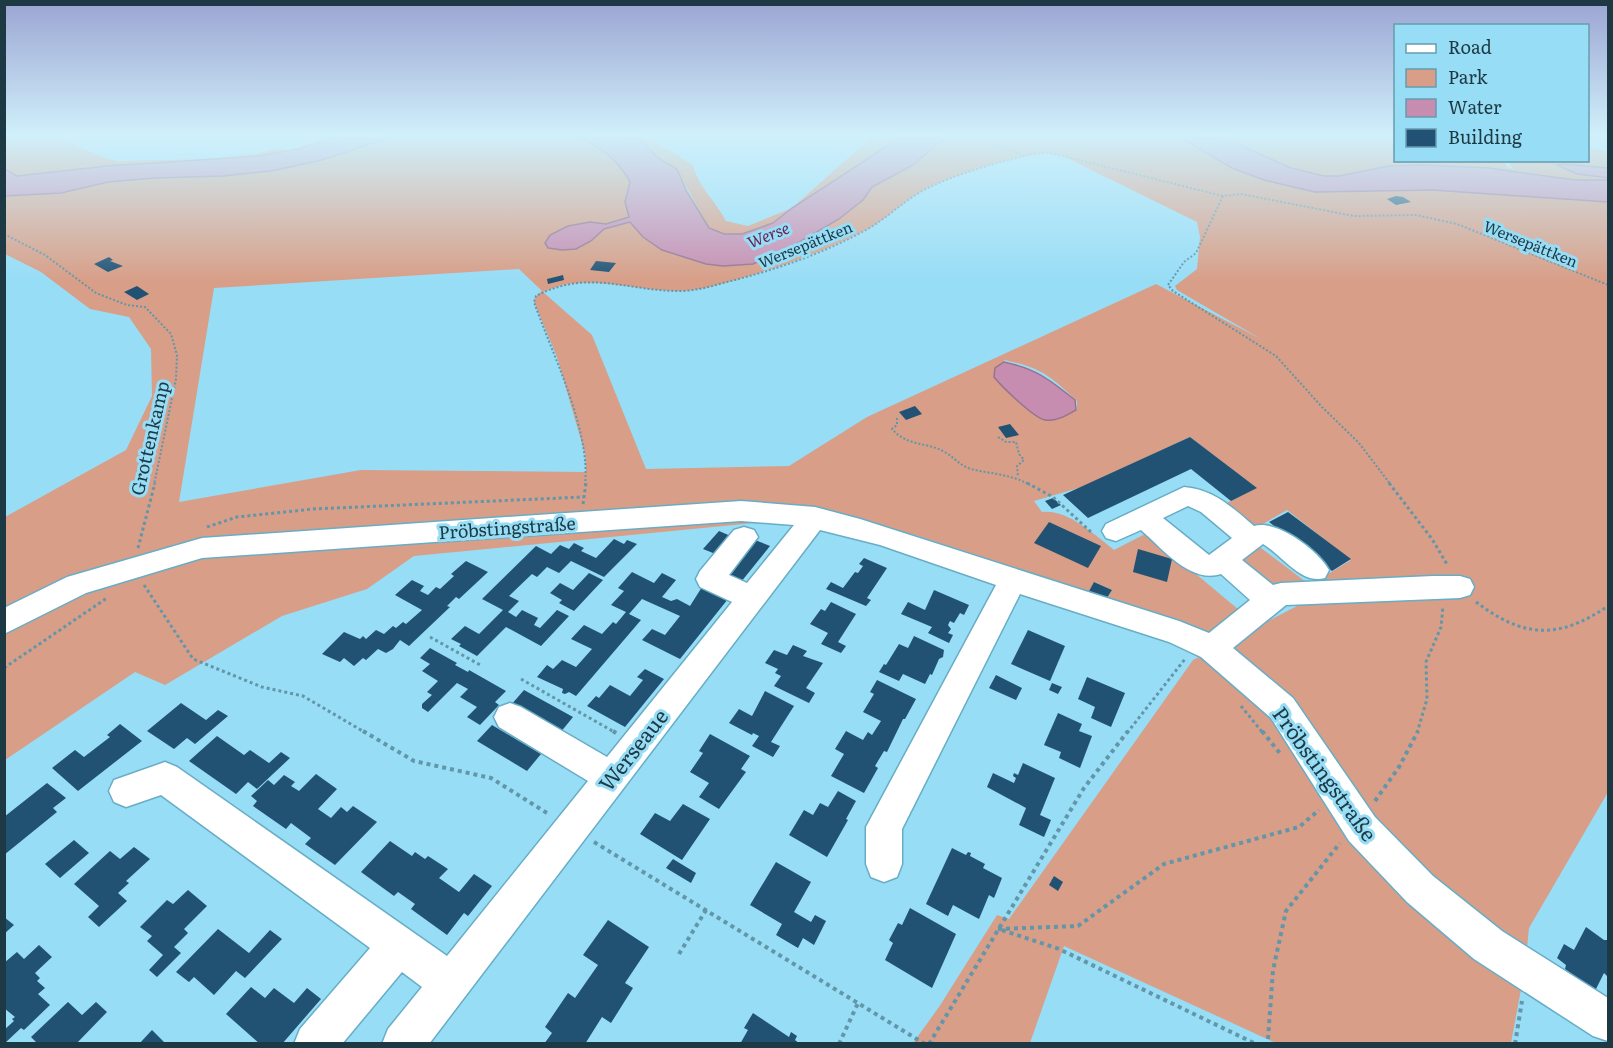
<svg xmlns="http://www.w3.org/2000/svg" width="1613" height="1048" viewBox="0 0 1613 1048" font-family="Literata,serif">
	<style>
		.green { fill: #d89e87; fill-rule: evenodd }
		.water { fill: #c78db0; stroke: #947490; stroke-width: 1.5 }
		.building { fill: #215274 }
		.lines { fill: none; stroke-linecap: round; stroke-linejoin: round }
		.minor-casing { stroke: #68adc5; stroke-width: 3 }
		.path-far2 { stroke: #6296a8; stroke-width: 2; stroke-dasharray: 2 2; stroke-linecap: butt }
		.path-far1 { stroke: #6296a8; stroke-width: 3; stroke-dasharray: 3 3; stroke-linecap: butt }
		.path { stroke: #6296a8; stroke-width: 4; stroke-dasharray: 4 4; stroke-linecap: butt }
		.minor { fill: #fff; fill-rule: evenodd }
		.labels { text-anchor: middle; dominant-baseline: central; stroke-width: 6; stroke-linejoin: round; paint-order: stroke }
		.far-street-label { font-size: 15px; fill: #1d3a44; stroke: #97ddf6 }
		.far-water-label { font-size: 16px; font-style: italic; fill: #6a2654; stroke: #97ddf6 }
		.street-label { font-size: 18px; fill: #1d3a44; stroke: #97ddf6 }
		.near-street-label { font-size: 21px; fill: #1d3a44; stroke: #97ddf6 }
	</style>
	<rect width="100%" height="100%" fill="#97ddf6"/>
	<g class="green">
		<polygon points="4,135 57,135 58,138 108,159 119,161 207,159 254,154 278,148 290,150 333,135 341,135 299,149 258,156 107,166 17,176 5,169"/>
		<path d="M397,135H571C598,144 616,158 630,182L626,194L630,218L606,224L590,222L591,241L604,229L630,222L643,237L662,250L683,256L753,264L791,247L839,219L863,200L872,187L914,165L948,135H1176L1232,168L1264,180L1315,192L1433,190L1608,202V792L1529,928L1525,968L1511,1043H1276L1064,946L1030,1043H913L939,1007L997,915L1009,919L1193,660L1303,603L1269,604L1242,569L1241,552L1253,542L1310,585L1351,560L1287,510L1249,532L1219,507L1256,488L1190,437L1082,487L1034,501L1042,512C1067,509 1094,534 1114,550L1147,533L1239,610L1209,636L1105,601L1112,590L1095,582L1088,593L918,536L847,518L785,520L414,556L367,589L282,616L165,685L135,672L5,760V517L126,450L152,396L151,349L129,317L90,309L41,272L5,254V196L61,193L108,182L155,178L223,176L271,171L322,160ZM1047,153L1063,156L1197,222L1200,237L1197,269L1175,286L1177,290L1261,339L1156,284L867,417L789,466L646,469L592,335L543,292C595,267 654,302 709,287C762,273 813,257 862,232C883,222 899,205 918,193C943,178 1018,154 1047,153ZM519,269L542,291L536,296L534,302L557,357L585,454L586,472L361,470L179,502L214,288ZM1004,360C1042,368 1049,375 1077,401V410L1056,420L995,368L1004,362Z"/>
		<path d="M635,135H645L693,165C699,188 715,200 726,221L748,226L792,208L874,135H904L792,208L773,223L742,234H724L709,228L677,170L658,158Z"/>
		<polygon points="1218,135 1395,135 1396,160 1504,161 1507,167 1514,170 1508,161 1588,160 1588,147 1608,152 1608,168 1564,164 1558,165 1559,167 1593,177 1608,178 1608,180 1575,180 1515,171 1389,166 1339,176 1324,176 1291,168"/>
	</g>
	<g class="water">
		<polygon points="341,135 397,135 322,160 271,171 223,176 155,178 108,182 61,193 5,196 5,169 17,176 107,166 258,156 299,149"/>
		<path d="M571,135L638,137L658,158L677,169L687,192L709,228L724,234H742L773,223L792,208L904,135H948L913,165L872,187L863,200L839,219L791,247L753,264L723,266L706,264L662,250L643,237L630,222L604,229L591,241L576,249L562,250L548,248L545,243L550,235L568,226L590,222L606,224L629,217L625,202L630,182C617,158 598,144 571,135Z"/>
		<polygon points="1176,135 1217,135 1291,168 1324,176 1339,176 1389,166 1421,165 1489,168 1575,180 1608,180 1608,202 1433,190 1315,192 1264,180 1232,168"/>
		<polygon points="1564,164 1608,168 1608,178 1577,174 1557,165"/>
		<path d="M1004,362C1037,369 1050,380 1075,400L1076,410C1067,415 1056,422 1045,420C1034,418 1002,387 994,377L995,368Z"/>
	</g>
	<g class="building">
		<polygon points="1396,196 1403,197 1411,202 1396,205 1387,199"/>
		<polygon points="109,257 113,260 110,261 123,266 108,272 94,264"/>
		<polygon points="596,261 616,263 609,272 590,270"/>
		<polygon points="563,275 564,280 548,284 547,279"/>
		<polygon points="137,286 149,294 137,300 124,292"/>
		<polygon points="915,406 922,414 906,420 899,412"/>
		<polygon points="1010,424 1019,435 1006,438 998,427"/>
		<polygon points="1190,437 1257,488 1231,501 1191,469 1088,518 1063,495"/>
		<polygon points="1053,498 1061,505 1052,509 1045,501"/>
		<polygon points="1288,512 1351,559 1332,571 1269,522"/>
		<polygon points="1049,522 1101,546 1088,568 1034,543"/>
		<polygon points="719,531 733,537 718,555 703,549"/>
		<polygon points="614,539 624,544 627,540 637,544 604,577 571,561 559,573 547,567 537,577 532,574 509,596 519,601 508,612 516,617 522,610 538,618 534,625 540,628 557,610 569,616 541,646 506,627 477,656 459,646 461,644 451,639 465,626 479,634 503,610 482,599 536,546 551,554 560,545 569,549 574,543 584,548 581,551 596,558"/>
		<polygon points="755,540 770,546 741,582 726,576"/>
		<polygon points="1138,549 1172,559 1167,582 1133,572"/>
		<polygon points="864,558 887,568 867,598 871,600 866,606 826,589 831,582 843,588 855,572 858,573 863,566 859,564"/>
		<polygon points="466,561 488,572 459,599 456,597 447,606 450,607 409,646 400,640 393,649 386,653 378,649 366,660 363,658 354,666 344,658 340,662 322,654 344,632 360,639 363,636 366,639 376,630 384,634 393,626 396,628 403,622 406,624 422,610 395,595 412,580 424,586 420,591 428,595 436,587 440,589 454,576 451,574"/>
		<polygon points="632,572 654,583 662,573 676,580 662,597 671,601 677,599 690,606 702,587 728,599 680,659 642,640 652,629 665,635 680,616 642,599 629,614 641,620 576,696 569,692 565,694 562,693 563,689 537,677 547,665 553,669 562,660 576,667 592,649 571,639 584,625 602,634 613,622 616,624 626,612 611,605 624,591 618,588"/>
		<polygon points="589,573 603,580 574,611 559,603 562,600 550,593 560,583 573,590"/>
		<polygon points="1094,582 1112,590 1105,601 1088,593"/>
		<polygon points="934,590 969,605 964,615 960,613 954,623 950,621 948,625 951,629 948,633 953,635 949,643 928,633 932,627 901,614 908,602 925,610"/>
		<polygon points="831,602 856,614 838,642 846,646 841,653 821,644 828,633 810,624 821,609 825,611"/>
		<polygon points="1028,630 1065,646 1050,681 1011,664"/>
		<polygon points="914,636 944,650 943,657 939,659 932,675 930,674 925,684 903,674 899,681 879,672 884,664 886,665 899,644 908,648"/>
		<polygon points="793,645 807,651 803,656 823,663 806,688 815,693 809,703 774,686 781,676 775,673 778,669 765,663 774,650 787,655"/>
		<polygon points="430,648 457,663 455,665 468,672 469,670 506,691 495,702 499,705 480,725 467,717 477,707 460,697 468,689 457,683 428,712 422,708 422,704 432,695 427,692 438,681 422,671 430,664 420,658"/>
		<polygon points="645,669 664,679 625,727 587,706 596,696 599,698 610,685 630,696 643,680 637,677"/>
		<polygon points="996,675 1022,688 1016,700 989,688"/>
		<polygon points="1087,677 1125,693 1111,727 1091,718 1095,707 1078,699"/>
		<polygon points="877,680 916,699 905,719 903,719 887,752 884,751 875,766 878,768 864,793 831,776 844,754 835,749 846,731 863,740 868,732 872,735 881,721 863,712 874,694 870,692"/>
		<polygon points="1052,683 1062,687 1058,694 1049,690"/>
		<polygon points="524,690 573,717 560,733 511,705"/>
		<polygon points="765,691 794,706 771,742 780,746 773,757 752,746 759,736 753,733 752,735 729,723 739,709 752,716"/>
		<polygon points="181,703 206,720 218,710 228,716 195,744 187,738 174,749 147,731"/>
		<polygon points="1058,713 1082,724 1079,731 1092,736 1080,768 1059,758 1061,752 1044,745"/>
		<polygon points="120,724 142,741 78,791 52,768 75,750 84,757 110,737 107,735"/>
		<polygon points="492,725 541,754 527,771 477,741"/>
		<polygon points="710,734 750,756 741,769 746,772 719,809 699,797 709,783 690,772 703,753 699,751"/>
		<polygon points="217,736 244,755 250,750 269,763 281,752 290,758 257,789 248,782 236,794 189,761"/>
		<polygon points="1023,763 1055,778 1040,815 1051,820 1044,837 1019,825 1026,808 987,787 993,773 1014,783 1016,778 1013,776 1014,773 1018,775"/>
		<polygon points="316,774 337,789 318,809 331,818 341,807 347,812 353,806 377,822 335,865 305,844 311,838 291,823 286,829 253,806 257,801 251,796 268,780 274,785 284,775 295,782 291,786 299,791"/>
		<polygon points="47,783 66,798 53,808 57,812 4,855 4,817"/>
		<polygon points="838,791 856,801 846,819 848,820 827,857 789,835 804,810 813,815 820,803 828,807"/>
		<polygon points="683,804 710,819 682,860 640,834 655,813 670,821"/>
		<polygon points="74,840 89,853 60,878 45,864"/>
		<polygon points="390,841 412,856 415,852 425,859 428,856 448,869 439,878 459,892 474,874 492,886 468,916 464,913 447,935 411,909 415,904 398,892 394,896 361,872"/>
		<polygon points="134,847 150,859 126,881 129,883 118,893 127,901 99,927 88,917 99,906 74,884 110,851 120,859"/>
		<polygon points="952,848 966,855 968,852 971,853 970,856 985,864 983,868 1002,878 994,898 989,895 979,919 953,905 948,916 926,904"/>
		<polygon points="673,859 696,873 691,883 666,868"/>
		<polygon points="776,862 811,882 794,912 811,922 815,915 826,921 814,945 803,938 798,948 776,935 782,924 750,905"/>
		<polygon points="1054,876 1063,882 1058,891 1049,885"/>
		<polygon points="188,890 207,906 184,929 188,933 174,947 181,953 157,977 149,970 163,955 147,941 152,936 140,927 167,900 173,904"/>
		<polygon points="910,908 956,934 932,988 885,960 893,943 889,940 898,923 902,925"/>
		<polygon points="4,917 14,925 4,934"/>
		<polygon points="608,920 649,947 625,983 633,988 611,1023 602,1017 585,1044 544,1044 552,1033 545,1027 568,993 575,998 598,965 583,955"/>
		<polygon points="1586,927 1604,940 1608,940 1608,977 1604,973 1595,991 1565,969 1566,965 1557,958 1564,944 1574,950"/>
		<polygon points="218,929 249,953 270,930 282,939 245,978 236,971 214,995 194,977 189,982 176,972"/>
		<polygon points="39,945 52,957 35,973 40,978 37,981 45,988 38,994 50,1005 24,1030 21,1028 4,1044 4,1030 14,1021 12,1019 15,1017 4,1008 4,963 17,952 24,959"/>
		<polygon points="251,987 265,998 274,988 294,1003 307,988 321,999 282,1044 260,1044 226,1014"/>
		<polygon points="68,1002 82,1015 96,1002 107,1012 76,1044 38,1044 31,1037"/>
		<polygon points="753,1013 789,1037 791,1032 797,1036 795,1040 800,1044 740,1044 748,1030 744,1028"/>
		<polygon points="152,1030 166,1044 139,1044"/>
	</g>
	<g class="lines">
		<defs>
			<path id="minor" d="M1184,487C1213,489 1233,508 1254,526C1277,519 1319,551 1329,570L1325,578C1301,585 1283,556 1263,544L1242,560L1273,585L1281,583L1433,576H1460L1470,579L1474,587L1470,595L1460,598L1286,605L1233,648L1293,698L1375,817L1433,876L1502,931L1608,998V1041L1593,1036L1474,959L1407,902L1349,841L1271,718L1201,657L1169,642L1020,594L902,829V864L897,877L884,882L871,877L866,864V827L996,585L880,545L820,530L429,1044H382L388,1029L422,987L402,972L342,1044H294L300,1029L370,948L161,795L126,807L114,802L109,791L114,780L165,762L177,767L447,956L588,781L499,727L494,717L499,707L510,703L521,707L607,757L732,602L700,587L696,579L700,571L734,530L744,527L754,530L758,537L729,575L747,583L794,525L741,521L202,558L86,593L4,634V608L67,577L202,538L741,501L815,507L860,519L1179,621L1209,633L1250,600L1221,574C1190,584 1162,548 1141,530L1116,541L1106,538L1102,531L1106,524ZM1188,506L1201,512L1232,538L1209,555L1163,518Z"/>
		</defs>
		<use href="#minor" class="minor-casing"/>
		<g class="path-far2">
			<polyline points="200,135 223,142"/>
			<polyline points="997,135 995,144 1023,155"/>
			<polyline points="1223,196 1196,253 1184,262 1168,285 1173,291 1276,356 1322,407 1359,443 1391,485"/>
			<polyline points="4,234 45,255 96,293 127,305 145,307 171,334 177,355 176,379 154,485"/>
			<path d="M897,418V425L892,429C907,446 925,442 943,451C953,456 960,466 971,469C991,474 1011,474 1030,485"/>
			<polyline points="998,437 1006,442 1016,442 1019,454 1024,460 1017,466 1018,477"/>
			<path d="M585,485C591,430 552,354 534,302L536,296C590,268 628,292 683,291C697,290 710,287 723,283C772,271 820,255 864,231C887,219 905,199 928,188C961,172 997,163 1032,154L1048,153L1063,156L1223,196L1241,194L1354,216L1416,215L1457,224L1608,285"/>
		</g>
		<g class="path-far1">
			<polyline points="1027,483 1053,497 1091,532"/>
			<polyline points="1389,483 1432,539 1448,566"/>
			<polyline points="583,504 586,483"/>
			<polyline points="207,527 237,517 313,509 584,497"/>
			<polyline points="138,548 155,483"/>
			<polyline points="144,585 193,659 262,687 303,696 366,733"/>
			<path d="M1476,602C1524,638 1558,640 1608,606"/>
			<polyline points="430,637 482,666"/>
			<polyline points="4,668 107,598"/>
			<polyline points="521,679 616,733"/>
			<polyline points="1241,706 1263,733"/>
			<polyline points="1127,733 1185,659"/>
			<polyline points="1417,733 1427,699 1426,662 1441,627 1443,606"/>
		</g>
		<g class="path">
			<polyline points="363,731 414,761 491,778 550,815"/>
			<polyline points="613,731 616,733"/>
			<polyline points="1262,731 1282,756"/>
			<polyline points="1375,801 1399,767 1418,731"/>
			<polyline points="594,842 925,1044"/>
			<polyline points="998,929 1078,926 1164,864 1299,827 1319,810"/>
			<polyline points="1002,930 1059,949 1256,1044"/>
			<polyline points="679,954 706,910"/>
			<polyline points="1268,1039 1273,970 1286,911 1340,843"/>
			<polyline points="839,1044 858,1003"/>
			<polyline points="929,1044 1084,788 1128,731"/>
			<polyline points="1515,1044 1522,1001"/>
		</g>
		<use href="#minor" class="minor"/>
	</g>
	<linearGradient id="sky" x2="0" y2="1"><stop stop-color="#9ba4d2"/><stop offset="0.48" stop-color="#d0f0fb"/><stop offset="1" stop-color="#d0f0fb" stop-opacity="0"/></linearGradient>
	<rect width="1613" height="282" fill="url(#sky)"/>
	<g class="labels">
		<g class="far-street-label">
			<text transform="translate(1531 243) rotate(22)">Wersepättken</text>
			<text transform="translate(805 244) rotate(-22)">Wersepättken</text>
		</g>
		<g class="far-water-label">
			<text transform="translate(768 234) rotate(-22)">Werse</text>
		</g>
		<g class="street-label">
			<text transform="translate(149 438) rotate(-77)">Grottenkamp</text>
			<text transform="translate(507 527) rotate(-4)">Pröbstingstraße</text>
		</g>
		<g class="near-street-label">
			<text transform="translate(632 749) rotate(-52)">Werseaue</text>
			<text transform="translate(1326 773) rotate(54)">Pröbstingstraße</text>
		</g>
	</g>
	<rect width="1613" height="1048" fill="none" stroke="#1d3a44" stroke-width="12"/>
	<rect x="1394" y="24" width="195" height="138" fill="#97ddf6" stroke="#669caf" stroke-width="1.5"/>
	<rect x="1406" y="44" width="30" height="9" fill="#ffffff" stroke="#669caf" stroke-width="1.5"/>
	<text x="1448" y="54" font-size="18" fill="#1d3a44">Road</text>
	<rect x="1406" y="69" width="30" height="18" fill="#d89e87" stroke="#669caf" stroke-width="1.5"/>
	<text x="1448" y="84" font-size="18" fill="#1d3a44">Park</text>
	<rect x="1406" y="99" width="30" height="18" fill="#c78db0" stroke="#669caf" stroke-width="1.5"/>
	<text x="1448" y="114" font-size="18" fill="#1d3a44">Water</text>
	<rect x="1406" y="129" width="30" height="18" fill="#215274" stroke="#669caf" stroke-width="1.5"/>
	<text x="1448" y="144" font-size="18" fill="#1d3a44">Building</text>
</svg>
